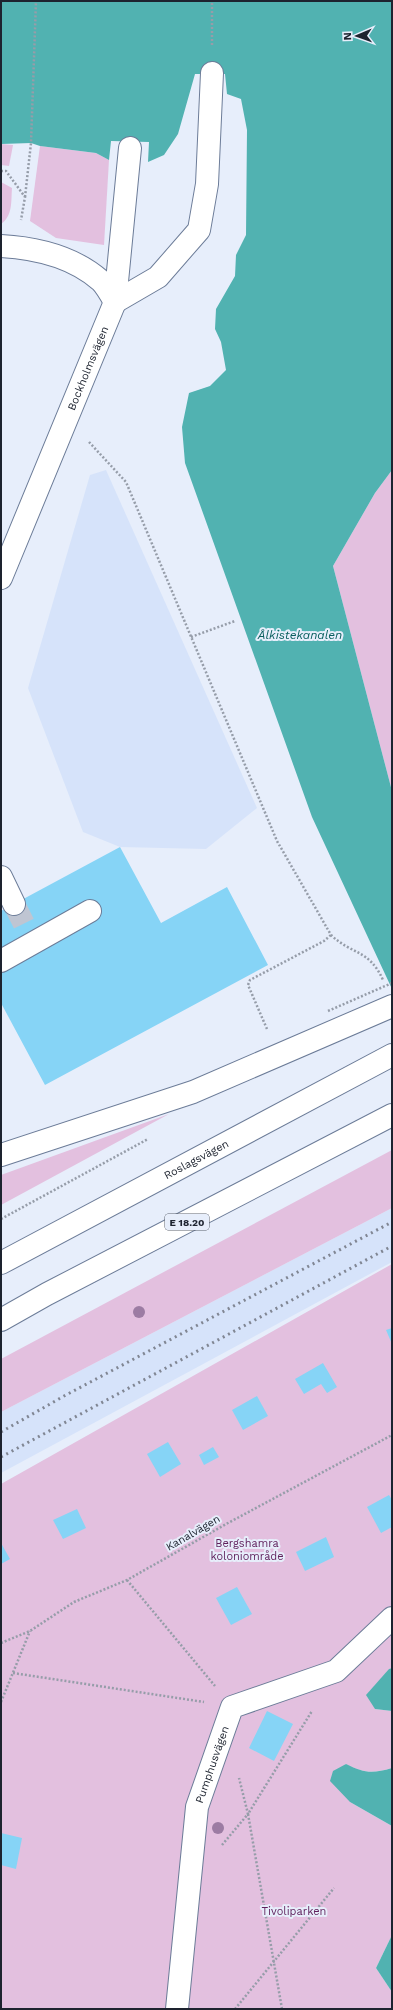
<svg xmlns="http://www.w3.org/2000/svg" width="393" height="2010" viewBox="0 0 393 2010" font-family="'Work Sans',sans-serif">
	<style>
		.built { fill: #d6e3fa }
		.green { fill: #e3c0df }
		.water { fill: #51b2b1 }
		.building { fill: #86d4f6 }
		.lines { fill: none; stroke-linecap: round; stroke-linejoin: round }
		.minor-tunnel { stroke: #bfc5d2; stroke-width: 22; stroke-dasharray: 22 11; stroke-linecap: butt }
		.minor-casing { stroke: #6c7c98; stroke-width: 24 }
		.major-casing { stroke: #6c7c98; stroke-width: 24 }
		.path { stroke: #969da9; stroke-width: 2.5; stroke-dasharray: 2 2; stroke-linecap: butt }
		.minor { stroke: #fff; stroke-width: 22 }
		.major { stroke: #fff; stroke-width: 22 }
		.rail { stroke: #808693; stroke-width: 3; stroke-dasharray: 2 4; stroke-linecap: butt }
		.path-bridge { stroke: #969da9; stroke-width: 2.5; stroke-dasharray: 2 2; stroke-linecap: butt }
		.tree { fill: #9c7ca3 }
		.labels { text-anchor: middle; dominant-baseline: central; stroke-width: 4; stroke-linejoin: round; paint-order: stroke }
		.shield { fill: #e7eefb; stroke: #5a606c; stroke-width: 1 }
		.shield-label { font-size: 10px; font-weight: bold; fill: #1d232f }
		.street-label { font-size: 11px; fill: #1d232f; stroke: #e7eefb }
		.park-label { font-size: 11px; fill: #5f1f5b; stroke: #e7eefb }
		.water-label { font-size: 12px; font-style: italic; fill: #0a5f5f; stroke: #e7eefb }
	</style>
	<rect width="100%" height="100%" fill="#e7eefb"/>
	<g class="built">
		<polygon points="106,470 257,808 206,849 120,847 83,832 28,688 90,475"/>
		<polygon points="392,1208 392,1262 1,1473 1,1412"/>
	</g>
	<g class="green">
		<polygon points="1,144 13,145 9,166 1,165"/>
		<polygon points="40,146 96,153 109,160 104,245 56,238 30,221"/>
		<path d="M1,182L12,188C11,201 13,216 1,224Z"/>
		<polygon points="392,470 392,791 333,566 375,493"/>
		<polygon points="169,1114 1,1205 1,1175"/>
		<polygon points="392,1150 392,1208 1,1412 1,1359"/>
		<path d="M392,1264V1668L389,1669L375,1709L392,1711V1768C372,1774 364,1773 345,1764L350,1802L392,1826V1935L376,1968L392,1992V2009H1V1484Z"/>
	</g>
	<g class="water">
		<polygon points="1,1 392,1 392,470 375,493 333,566 392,791 392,989 312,817 185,463 182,427 189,393 210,386 226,370 221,342 215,329 216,309 235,276 236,255 246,235 247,130 241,99 227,94 225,74 195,74 178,134 164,155 148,162 149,142 111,141 109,160 96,153 40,146 31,143 1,144"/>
		<polygon points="392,1668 392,1711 375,1709 366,1695 389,1669"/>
		<path d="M346,1764C364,1773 372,1774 392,1768V1826L350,1802L330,1781L333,1771Z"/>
		<polygon points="392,1935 392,1992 376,1968"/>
	</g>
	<g class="building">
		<polygon points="120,847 161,923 227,887 268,965 45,1085 1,1003 1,911"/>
		<polygon points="392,1328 392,1344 386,1330"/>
		<polygon points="323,1363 337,1387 327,1393 321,1384 304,1394 295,1379"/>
		<polygon points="257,1396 268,1416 243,1430 232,1410"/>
		<polygon points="168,1442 181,1464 160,1477 147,1454"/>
		<polygon points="213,1447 219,1457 204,1465 199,1455"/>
		<polygon points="389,1495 392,1500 392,1527 381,1533 367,1507"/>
		<polygon points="77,1509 86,1528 63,1539 53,1520"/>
		<polygon points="326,1537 334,1557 305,1571 296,1552"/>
		<polygon points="1,1543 10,1559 1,1564"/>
		<polygon points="237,1587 252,1614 231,1625 216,1598"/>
		<polygon points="267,1711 293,1724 274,1761 249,1748"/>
		<polygon points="1,1833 22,1838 16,1869 1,1865"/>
	</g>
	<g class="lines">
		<polyline class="minor-tunnel" points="14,904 25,926"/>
		<defs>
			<g id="minor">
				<path d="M1,246C36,248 74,257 101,281C106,286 111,295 115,302"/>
				<polyline points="115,302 158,277 199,230 207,184 212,73"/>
				<path id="s1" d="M1,578L115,302L130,148"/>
				<polyline points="1,877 14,904"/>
				<polyline points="1,961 90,911"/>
				<path id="s2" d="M177,2009L197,1807L232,1707L336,1671L392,1618"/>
			</g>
			<g id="major">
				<polyline points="1,1155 193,1092 392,1006"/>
				<path id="s3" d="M1,1263L392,1055"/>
				<polyline points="1,1320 47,1294 392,1115"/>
			</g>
		</defs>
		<use href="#minor" class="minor-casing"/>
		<use href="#major" class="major-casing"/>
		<g class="path">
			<polyline points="212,45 212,1"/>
			<polyline points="1,171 6,171 25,197 21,220"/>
			<polyline points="25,197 31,143 36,1"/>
			<path d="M89,442L126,482L277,841L331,935C352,955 369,949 383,980"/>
			<polyline points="191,637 235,621"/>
			<polyline points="267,1029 248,985 250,980 324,941 331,935"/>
			<polyline points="1,1219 148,1139"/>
			<polyline points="127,1580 215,1686"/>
			<polyline points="1,1643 30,1631 74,1602 127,1580 228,1523 392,1435"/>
			<polyline points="13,1673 204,1702"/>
			<polyline points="1,1702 30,1631"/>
			<polyline points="222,1845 248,1814 239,1778"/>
			<polyline points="235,2009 334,1888"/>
			<polyline points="282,2009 248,1814 312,1711"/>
		</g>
		<use href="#minor" class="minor"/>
		<use href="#major" class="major"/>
		<g class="rail">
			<polyline points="1,1432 64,1396 392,1222"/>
			<polyline points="1,1457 392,1246"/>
		</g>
		<polyline class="path-bridge" points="328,1011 392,983"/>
	</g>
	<g class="tree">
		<circle cx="139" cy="1312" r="6"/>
		<circle cx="218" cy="1828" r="6"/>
	</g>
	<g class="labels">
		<rect class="shield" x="165" y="1214" width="44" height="16" rx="3"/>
		<g class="shield-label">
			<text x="187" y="1222">E 18.20</text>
		</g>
		<g class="street-label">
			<text stroke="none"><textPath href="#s1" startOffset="227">Bockholmsvägen</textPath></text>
			<text stroke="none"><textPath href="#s3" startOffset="221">Roslagsvägen</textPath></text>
			<text transform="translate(193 1533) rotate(-30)">Kanalvägen</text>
			<text stroke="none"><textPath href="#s2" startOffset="248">Pumphusvägen</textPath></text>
		</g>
		<g class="park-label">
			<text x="247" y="1543">Bergshamra<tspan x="247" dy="13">koloniområde</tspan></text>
			<text x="294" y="1911">Tivoliparken</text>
		</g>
		<g class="water-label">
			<text x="300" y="635">Ålkistekanalen</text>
		</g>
	</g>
	<rect width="393" height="2010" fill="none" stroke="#1d232f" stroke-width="4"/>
	<g transform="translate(357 36) rotate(268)" stroke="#e7eefb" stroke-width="3" paint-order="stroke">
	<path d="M0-3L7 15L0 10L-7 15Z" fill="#1d232f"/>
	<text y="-6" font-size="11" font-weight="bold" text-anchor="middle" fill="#1d232f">N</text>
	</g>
</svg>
